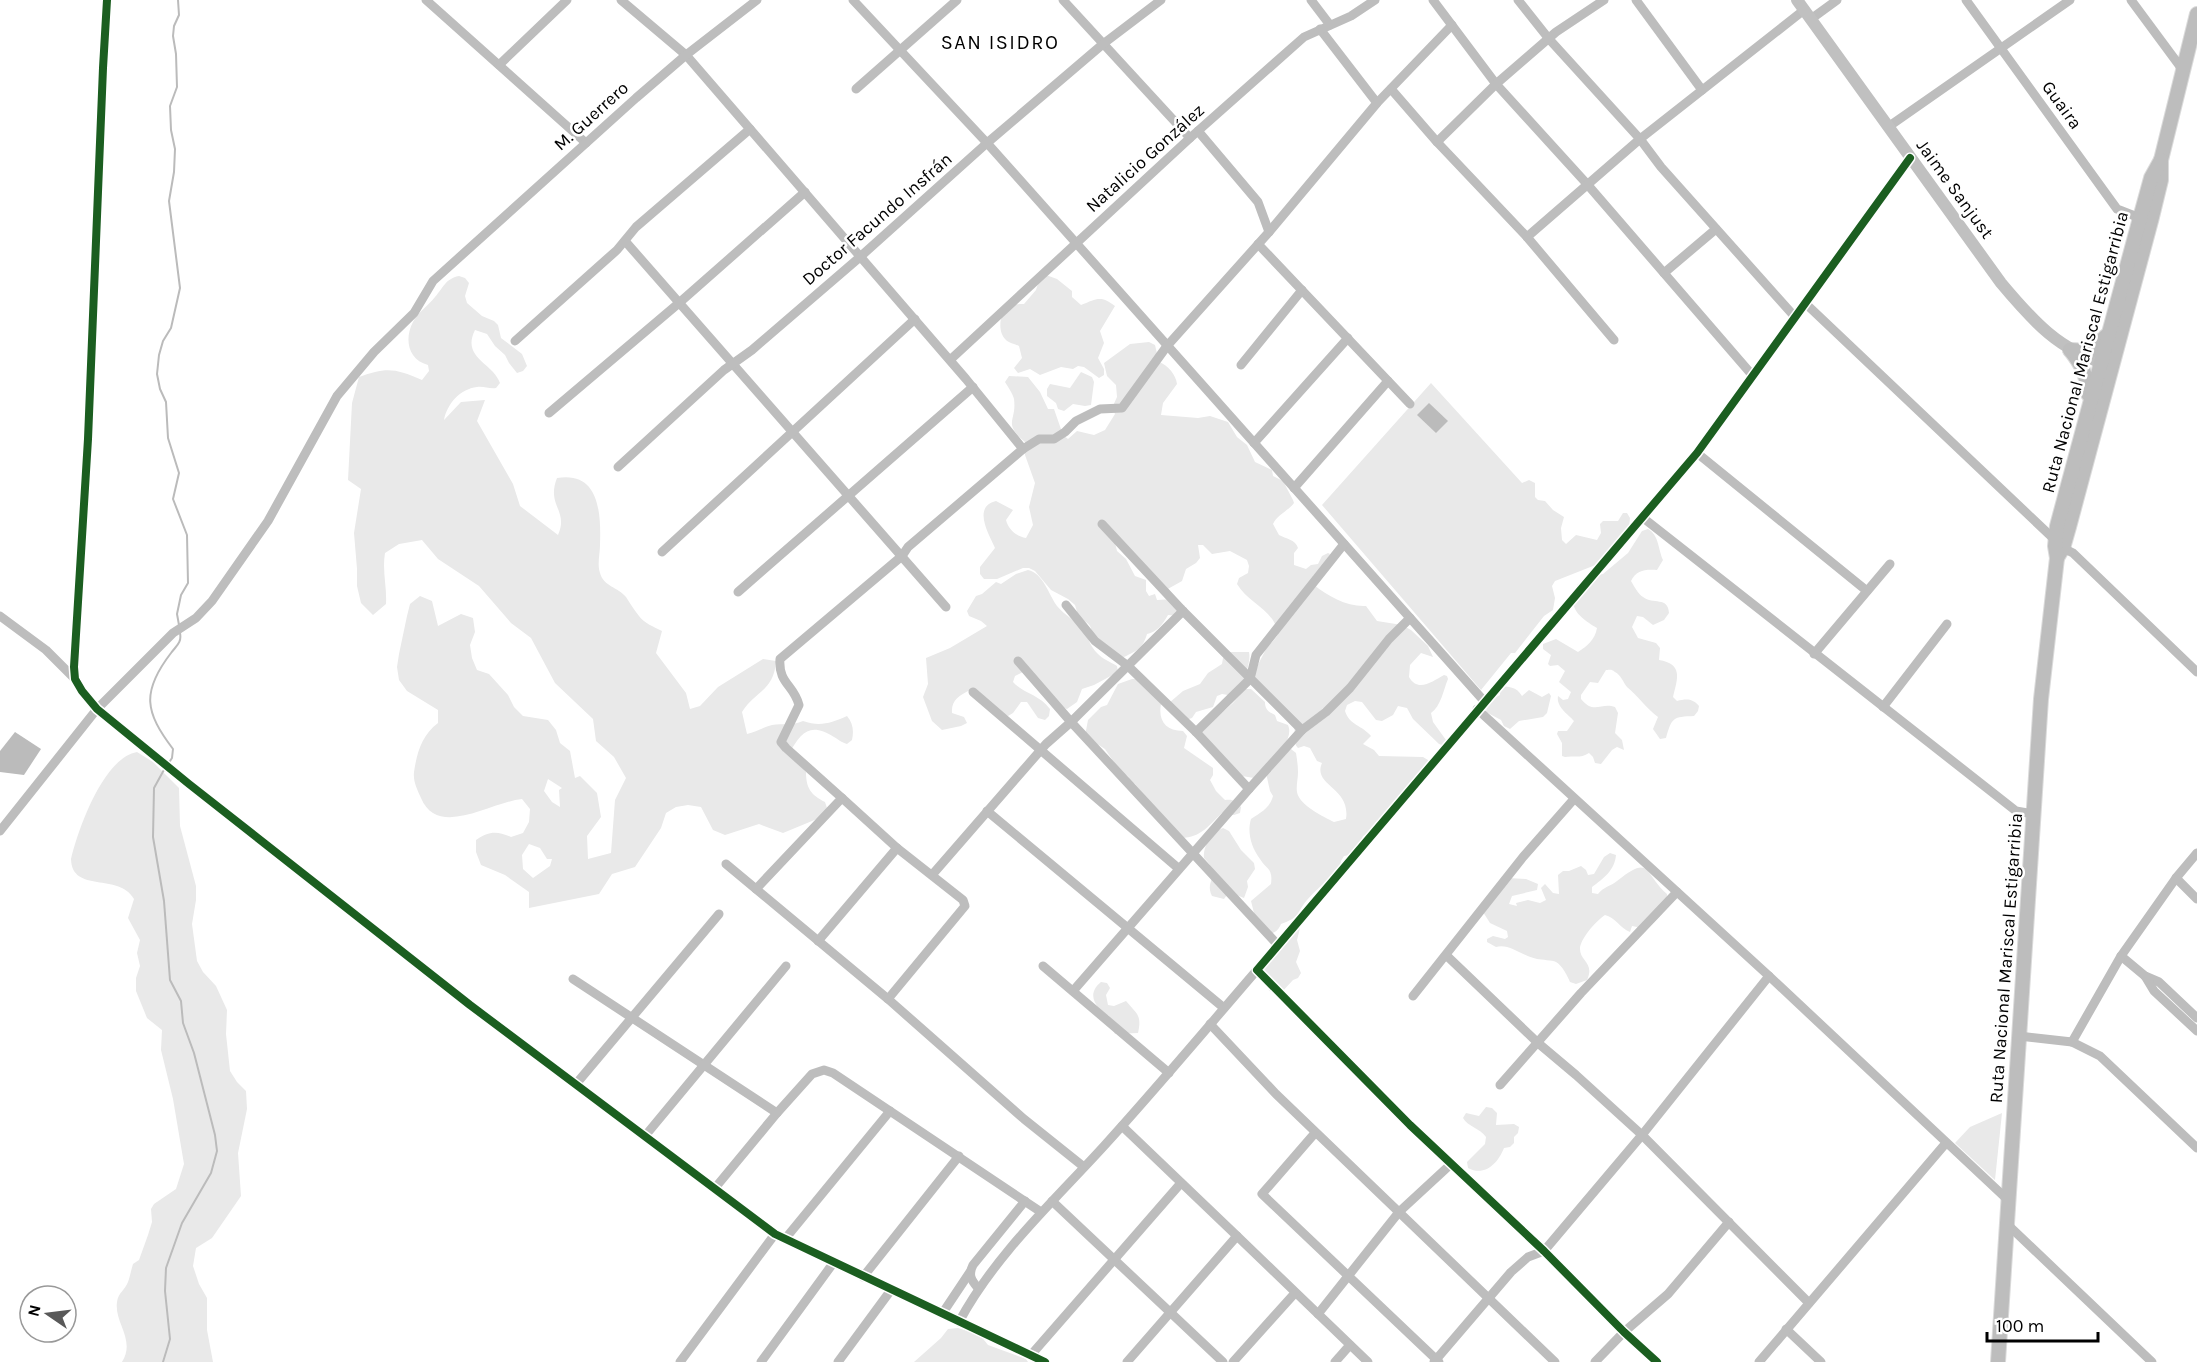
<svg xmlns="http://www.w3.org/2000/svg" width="2197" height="1362" viewBox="0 0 2197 1362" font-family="Karla,sans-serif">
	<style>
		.green { fill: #e9e9e9; fill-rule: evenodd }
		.water { fill: #bbb }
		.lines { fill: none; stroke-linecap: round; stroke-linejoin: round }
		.stream { stroke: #bbb; stroke-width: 2 }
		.primary-casing { stroke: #dbdbdb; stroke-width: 16 }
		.minor { stroke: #bdbdbd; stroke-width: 9 }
		.secondary { stroke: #c0c0c0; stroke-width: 12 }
		.primary { stroke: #bdbdbd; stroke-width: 14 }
		.cycleway-casing { stroke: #fff; stroke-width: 11 }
		.cycleway { stroke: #1b5e20; stroke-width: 8 }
		.labels { text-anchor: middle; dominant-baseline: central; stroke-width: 5; stroke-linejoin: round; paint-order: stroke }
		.street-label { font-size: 18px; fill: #000; stroke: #fff }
		.neighbourhood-label { font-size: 20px; letter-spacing: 1.5px; fill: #000; stroke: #fff }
	</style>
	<rect width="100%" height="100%" fill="#fff"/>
	<g class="green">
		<path d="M1046,275L1057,279L1072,291V297L1081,305C1097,299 1100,295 1115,306L1100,331L1104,343L1098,358L1104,369V375L1099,378L1084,367L1078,366L1073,369L1061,367L1040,375L1030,369L1018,373L1014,368L1022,358L1019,346C1015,344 1009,343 1006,340C997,332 999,312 1010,306C1013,304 1020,304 1024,304L1036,290L1040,278Z"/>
		<path d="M459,276L465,278L469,283L465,296L467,303L482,316L494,321L498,325L501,338L522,354L527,366L523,371L517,373L509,363L505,355L495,346L487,334L475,330C461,358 493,363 500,383L496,388C489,389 484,386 477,387C460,389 447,404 444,420L461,402L485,400L477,421L513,484L520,506L558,535C569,510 546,506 557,478C600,471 601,514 600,545C600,554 597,564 600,573C604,587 618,587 626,597C630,603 634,610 639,616C644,623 654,627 662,631L656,653L686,693L690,709L700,706L718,687L763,659L776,661C774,691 756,690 742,712L747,734C756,732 764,727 772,725C783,723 792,726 803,721C820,727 831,723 847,716C853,723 854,731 852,740L847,744C841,742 839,740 834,737C810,722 801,732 789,754L806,772C806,788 811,795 825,802L829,814L783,833L759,824L725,835L713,830L701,807L688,805L676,807L666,813L661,828L635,867L612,874L599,894L529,908V892L505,875L481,865L476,852V840C489,831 497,831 511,837L523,833L529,822L530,809L522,799C491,802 438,839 421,798C417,789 413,782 414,772C417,752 422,735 438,723V710L407,691L399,680L397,667L399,654L407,616L410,604L420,596L432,601L438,626L461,614L473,618L475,632L470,645L472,658L477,670L489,674L508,695L514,707L523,716L548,720L556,730L560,743L570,751L575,778L580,776L597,793L601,817L587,836L588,859L611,853L615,800L626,778L614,757L596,741L593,719L555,683L531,638L511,623L479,586L438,559L422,540L399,544L385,553C382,571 387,586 386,604L373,615L361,603L357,586V569L354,533L361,489L348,480L352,403L359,377C386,367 395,368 422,380L429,371L428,365C408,360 404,339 413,322C418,312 428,306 435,297C444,287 445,279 459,276ZM548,779L562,788L559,790L560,807L552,802L544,791ZM529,844L540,848L547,859H552L550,866L533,878L523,869L522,855Z"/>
		<path d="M1149,342L1155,345L1159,362C1168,365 1176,375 1177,384L1163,403L1161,415L1198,418L1210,416L1228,422L1237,437L1247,445L1255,462L1272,470L1273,476L1283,481L1293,500L1294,503C1288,511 1277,515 1273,524L1279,535C1286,539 1295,539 1298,548L1294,553V565L1306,569L1311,565L1318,564L1322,556L1328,553L1330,554L1324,564L1313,576L1314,585C1328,596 1347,607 1366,606L1377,621L1402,625L1411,630L1428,646L1433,657L1421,653L1410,665L1409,677C1418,693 1433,681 1444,675L1447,676L1448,679C1443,691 1441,706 1431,713L1433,722L1446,740L1445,746L1439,744L1413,719L1407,708L1398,706L1393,715L1382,721L1376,720L1362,702L1355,701L1347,705L1345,711C1350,726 1362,725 1371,736L1363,744L1374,750L1379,756L1423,757L1428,760L1427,772L1375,831L1363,836L1359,847L1350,855L1344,856L1341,861L1340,867C1334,870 1335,872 1331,877C1323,884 1315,891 1307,900C1296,913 1301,917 1281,924C1278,931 1275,933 1268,934L1254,913L1251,901L1271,884C1273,868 1267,870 1260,859C1251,847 1247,832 1251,819C1261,812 1270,808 1273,796L1270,791L1266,773L1285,752L1291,749L1296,753C1297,759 1298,766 1298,772C1298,779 1296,786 1297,792C1299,805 1324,817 1334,822L1346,819C1351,787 1312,786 1322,763L1317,761L1310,748L1304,746L1298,748C1291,741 1298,731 1292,723C1288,716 1279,714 1274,708C1267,701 1255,685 1255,675C1255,668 1263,656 1266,649C1270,644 1275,640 1278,634C1275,610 1248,603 1237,584L1239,578L1248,573L1249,566L1247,560L1230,551L1212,554L1203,545H1198L1200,558L1196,563L1186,569L1182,581L1166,590L1114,539L1117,551L1126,559L1135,576L1146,580V591L1149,596L1155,594L1157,600L1175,599L1185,606L1180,616L1168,615C1163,624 1157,632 1147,634C1143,648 1137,651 1124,657L1107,652C1106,641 1100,640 1091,636C1093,625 1088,623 1079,618L1075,605L1068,599L1051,590L1035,571L1029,568H1023L997,579H984L980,574V567L995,548C989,534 972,507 996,501L1013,510L1006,520C1008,529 1017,537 1026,538L1033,525L1029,507L1035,483L1025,455V442C1002,422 1017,422 1014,399C1013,394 1008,387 1005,382L1009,376L1028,377L1040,392L1048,409H1054L1063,435L1068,439L1077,431L1094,435L1105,430L1115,414L1112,408L1117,397L1116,385L1107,376L1104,363L1130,344Z"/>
		<polygon points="1081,372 1092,377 1094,382 1091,405 1085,406 1073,404 1064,411 1058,409 1056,403 1047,396 1047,389 1050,384 1070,388"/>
		<polygon points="1431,383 1522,483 1529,480 1535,483 1535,497 1538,500 1545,501 1553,510 1564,517 1561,528 1562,540 1566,544 1576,535 1597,540 1601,533 1600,524 1603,521 1618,521 1623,513 1627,513 1630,518 1629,528 1598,564 1555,581 1552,586 1555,598 1553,610 1544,616 1515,653 1511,653 1481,690 1322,505"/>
		<path d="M1648,529C1659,535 1658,549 1663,560L1657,570C1646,569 1636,570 1631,581C1634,586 1638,594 1643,597C1653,605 1668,596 1669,613L1664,620L1653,625L1643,617L1637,616L1632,627L1638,638L1656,643L1660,648L1659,660C1683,664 1678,678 1673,697L1677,701C1686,699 1692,698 1699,706L1698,711L1694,716C1673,717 1672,717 1666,738L1660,739L1653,729L1658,717C1646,708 1638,696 1627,687C1623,682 1621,675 1615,672C1611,669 1611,670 1606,670L1598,683L1590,682L1581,695V699C1594,715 1601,702 1615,707L1618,713L1615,733L1622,740L1624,750L1617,747L1612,750L1601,764L1595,763L1593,757L1589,753C1580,759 1573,755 1565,757L1562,756V743L1557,734L1558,731H1567L1574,721C1568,714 1556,707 1558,696L1563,700L1568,699L1571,692L1559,682L1565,671L1558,665L1550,666L1548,664L1551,655L1543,649V644L1556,639L1578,652C1587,646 1595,640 1597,628C1587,622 1574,614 1573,602L1577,598V585L1587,577L1603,574L1628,553L1642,531Z"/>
		<path d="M1028,570C1043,573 1049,595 1057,606C1065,616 1079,622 1085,633C1089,640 1091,647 1097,653C1102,659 1111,662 1117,666L1118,672L1094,685L1082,689L1077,702L1067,709L1061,707L1025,671L1015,676L1013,682C1024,694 1039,694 1050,709L1049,716L1045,720L1038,718L1027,702H1021L1013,713L1008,716L991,710L970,690C959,696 951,700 952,713L964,717L967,723L961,726L942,730L932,721L923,697L928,684L926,658L950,648L987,626L981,621L969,616L967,611L976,596L982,594L996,582L1001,584L1016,574Z"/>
		<path d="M1230,652H1249C1251,661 1246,669 1246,679C1238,683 1235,691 1228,695L1222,694L1217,696L1213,707L1196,712L1192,718L1186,720L1169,703L1183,691L1200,684L1208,673L1222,664L1223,658Z"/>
		<path d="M1132,679H1138L1161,704C1158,720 1165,731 1183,731L1187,736L1184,748L1213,768V775L1210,780L1216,791L1225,800C1233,799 1236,801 1241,807L1240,813L1234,815L1222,813C1208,826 1202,837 1181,838L1135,784L1130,782L1128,776L1122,774L1105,749L1085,736L1088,720L1101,707L1107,705L1118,684Z"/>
		<path d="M1499,686C1509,687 1516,686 1522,696L1529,690L1542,697L1549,693L1551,696L1547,713L1543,717L1519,721L1510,729L1504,726L1501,720L1486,712C1487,702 1492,699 1500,695Z"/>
		<path d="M1245,689H1251L1265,702C1265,709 1268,712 1275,715L1277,721L1288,725C1296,742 1265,767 1254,778L1242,776L1201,737L1202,730L1233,703Z"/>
		<path d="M137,752L153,762L179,788L180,826L196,886V900L192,924L197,961L203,972L216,986L227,1010L226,1034L230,1071L237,1082L246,1091L247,1109L238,1153L241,1196L212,1238L196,1248L193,1266L199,1284L207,1298V1330L213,1362H122C136,1340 114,1323 117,1302C118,1293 125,1290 128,1282C130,1277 131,1270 133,1264L139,1260L148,1235L152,1222L151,1209L154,1204L176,1189L184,1164L173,1099L161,1050L162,1030L147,1018L136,991V978L140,966L137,953L140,940L128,918L134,899C119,872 72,894 71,859C78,830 103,758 137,752Z"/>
		<path d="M1223,828L1229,831L1241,850L1254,863L1255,869L1247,881L1248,887L1244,898L1229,892L1224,899L1212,896C1204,879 1223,877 1204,858C1203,846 1211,833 1223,828Z"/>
		<path d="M1610,853L1616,855C1615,870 1603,879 1592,887V893L1598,894C1603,887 1611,886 1617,881C1651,854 1643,872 1667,894C1669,911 1655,923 1642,932L1637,927L1632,926L1630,932C1620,928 1615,917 1605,915C1596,921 1580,939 1580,949C1580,961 1595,963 1587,980L1576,984L1570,982C1568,977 1562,965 1556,962C1552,960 1542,960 1537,959C1522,956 1509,943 1496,947L1487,942V939L1493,936L1505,939L1508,937L1507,931L1490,923L1483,912L1508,878L1526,879L1538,884L1537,890L1512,896L1509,904L1517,906L1516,903L1528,900L1540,903L1546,900L1541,888L1545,884L1553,893L1559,894L1558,875L1563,871H1569L1581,866L1586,870L1588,875L1594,874L1604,857Z"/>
		<polygon points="1295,925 1300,928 1297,940 1300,951 1296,962 1301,973 1298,978 1293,980 1281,993 1269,991 1268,985 1259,978 1261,967"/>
		<path d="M1101,982L1107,983L1110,988L1106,995L1108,1005L1114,1006L1126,1001C1137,1014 1142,1015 1138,1033L1115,1034L1109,1023V1016C1095,1008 1086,994 1101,982Z"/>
		<path d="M1486,1107L1492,1108L1497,1113L1496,1125L1514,1124L1519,1127L1518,1133L1514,1137V1143L1510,1147L1504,1148C1498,1163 1485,1177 1468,1168L1467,1162L1485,1144L1486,1137C1480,1128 1468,1127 1463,1118L1466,1113L1479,1116Z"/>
		<polygon points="2002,1113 1995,1180 1955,1143 1970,1127"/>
		<polygon points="958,1328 980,1335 988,1345 1026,1359 1028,1362 914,1362 941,1338 948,1329"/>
	</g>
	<g class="water">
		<polygon points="1429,403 1448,421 1436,433 1417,415"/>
		<polygon points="15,732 41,749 24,775 0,772 0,751"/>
	</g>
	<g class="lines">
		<g class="stream">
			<polyline points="178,0 179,15 174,26 173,36 176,54 177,87 170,106 171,130 175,149 174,172 169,201 180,288 171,328 163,341 159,355 157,374 160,389 166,402 168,438 179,473 173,499 187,535 188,583 181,595 177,614 179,625"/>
			<path d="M168,764L172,758L173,749C145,712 141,692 171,653C176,646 182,643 180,633"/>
			<polyline points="163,1362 170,1339 165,1291 166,1268 182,1223 211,1173 217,1151 215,1135 194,1053 183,1023 181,1001 170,980 164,901 153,837 154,788 165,768"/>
		</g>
		<defs>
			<g id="primary">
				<path d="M2070,350C2082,365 2087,375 2088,394"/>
				<polyline points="2070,350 2091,351 2106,336"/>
				<polyline points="2057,558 2063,548 2069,527 2151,221 2161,180 2161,160 2197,14"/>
				<polyline points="1998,1362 2041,699 2057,558 2055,546 2057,526 2140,218 2151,178 2161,160"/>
			</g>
		</defs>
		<use href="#primary" class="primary-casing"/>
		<g class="minor">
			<polyline points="107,0 103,68 88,439 74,667 75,679 82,691 97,709 189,784 470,1005 775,1234 1045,1362"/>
			<polyline points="426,0 586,143"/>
			<polyline points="621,0 686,55 966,379 1023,449"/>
			<polyline points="853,0 987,143 1484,701"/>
			<polyline points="1063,0 1190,138"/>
			<polyline points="1311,0 1330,25"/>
			<polyline points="1433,0 1496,84 1587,184 1753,376"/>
			<polyline points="1518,0 1549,39 1640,139 1661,167 1795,317"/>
			<polyline points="1636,0 1702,90"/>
			<polyline points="1966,0 2117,209 2140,218"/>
			<polyline points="2131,0 2182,69"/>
			<polyline points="1811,19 1837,0"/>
			<polyline points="1320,29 1377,103"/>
			<polyline points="499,65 567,0"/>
			<polyline points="856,89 957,0"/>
			<polyline points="1391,89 1437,142 1527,237 1614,340"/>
			<polyline points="1888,127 2070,0"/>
			<polyline points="1198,131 1258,202 1269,232"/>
			<polyline points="1437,142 1496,84 1556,32 1604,0"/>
			<polyline points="1527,237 1640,139 1804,10"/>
			<polyline points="625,241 946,607"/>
			<polyline points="1258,244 1410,404"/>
			<polyline points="1664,273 1716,229"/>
			<polyline points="1805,303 2055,540"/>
			<polyline points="515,341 617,250 636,227 750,129"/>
			<polyline points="950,360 1190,138 1304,37 1351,16 1375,0"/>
			<polyline points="1241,365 1302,290"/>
			<polyline points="549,413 679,303 805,192"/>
			<polyline points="1254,443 1348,338"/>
			<polyline points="1697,453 1867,591"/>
			<polyline points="618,467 724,370 752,350 860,257 987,143 1103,44 1161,0"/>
			<polyline points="1294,488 1388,381"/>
			<polyline points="1642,517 2016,811 2034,814"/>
			<polyline points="1102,524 1183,611 1302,730"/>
			<polyline points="2063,548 2073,553 2197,672"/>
			<polyline points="662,552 915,319"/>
			<polyline points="738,592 973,387"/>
			<polyline points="1066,605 1095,641 1128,666 1196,732 1249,789"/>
			<polyline points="0,616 46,650 75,679"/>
			<polyline points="1814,654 1890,564"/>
			<polyline points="1018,661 1071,722 1278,945"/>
			<polyline points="973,692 1178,868"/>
			<polyline points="1883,707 1947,624"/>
			<polyline points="1477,709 1769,976 2009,1201"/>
			<polyline points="1196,732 1250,679 1256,655 1344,544"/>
			<polyline points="842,798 897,848 963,900 965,906 888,999"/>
			<polyline points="987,811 1224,1008"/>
			<polyline points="0,831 97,709 173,633 196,618 212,601 268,521 337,396 374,352 414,313 433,281 636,98 686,55 757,0"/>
			<polyline points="726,864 888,999 1024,1119 1084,1167"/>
			<polyline points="932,875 1046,744 1071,722 1183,611"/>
			<polyline points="2176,878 2197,899"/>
			<path d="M756,889L842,798L786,748L781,742L799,705C794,685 778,683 780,659L902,556L908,547L1023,449L1039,439H1054L1065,432L1076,421L1100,409L1122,408L1167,346L1269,232L1377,103L1452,25"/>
			<polyline points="818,941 897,848"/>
			<polyline points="1446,955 1538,1043 1576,1075 1642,1135 1809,1303"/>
			<polyline points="2121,956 2145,976 2159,982 2197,1018"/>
			<polyline points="1043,966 1169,1073"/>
			<polyline points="2145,976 2154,991 2197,1031"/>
			<polyline points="573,979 777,1113"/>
			<polyline points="1073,991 1249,789 1302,730 1326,712 1350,688 1389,639 1410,618"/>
			<polyline points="1413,996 1523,857 1574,799"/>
			<polyline points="1210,1024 1276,1094 1555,1362"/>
			<polyline points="2019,1036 2072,1042 2100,1056 2197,1148"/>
			<polyline points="2072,1042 2121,956 2176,878 2197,853"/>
			<polyline points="576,1084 719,914"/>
			<polyline points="1500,1085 1581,993 1677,892"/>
			<polyline points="1122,1126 1237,1236"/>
			<polyline points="1315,1133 1262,1194 1439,1362"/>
			<polyline points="645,1136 786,966"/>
			<polyline points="715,1188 777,1113 812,1074 824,1070 833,1073 1041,1212"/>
			<polyline points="1052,1201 1223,1362"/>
			<polyline points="2007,1224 2152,1362"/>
			<polyline points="785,1239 890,1111"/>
			<polyline points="863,1277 959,1156"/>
			<path d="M978,1288C971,1280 968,1275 973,1265L1025,1201"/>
			<polyline points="942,1314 970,1272"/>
			<polyline points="1318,1314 1399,1212 1451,1164"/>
			<path d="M959,1322C995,1255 1053,1202 1104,1146C1156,1089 1206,1029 1257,970"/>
			<polyline points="1786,1329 1821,1362"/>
			<polyline points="1031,1355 1181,1183"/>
			<polyline points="680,1362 775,1234"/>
			<polyline points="761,1362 834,1262"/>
			<polyline points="838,1362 891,1290"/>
			<polyline points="1127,1362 1237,1236 1368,1362"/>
			<polyline points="1233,1362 1295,1293"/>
			<polyline points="1335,1362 1350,1345"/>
			<polyline points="1434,1362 1511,1272 1528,1257 1544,1251 1642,1135 1769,976"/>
			<polyline points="1595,1362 1624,1332 1668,1294 1729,1222"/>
			<polyline points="1657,1362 1624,1332 1544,1251 1410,1125 1257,970 1697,453 1910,158"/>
			<polyline points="1759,1362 1946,1143"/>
		</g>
		<path class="secondary" d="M1797,0L2001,283C2032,320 2060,352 2108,364"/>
		<use href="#primary" class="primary"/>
		<defs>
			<g id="cycleway">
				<polyline points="107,0 103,68 88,439 74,667 75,679 82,691 97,709 189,784 470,1005 775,1234 1045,1362"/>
				<polyline points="1657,1362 1624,1332 1544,1251 1410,1125 1257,970 1697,453 1910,158"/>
			</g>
		</defs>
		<use href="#cycleway" class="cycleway-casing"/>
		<use href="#cycleway" class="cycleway"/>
	</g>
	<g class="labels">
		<g class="street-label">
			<text transform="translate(2062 105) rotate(54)">Guaira</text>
			<text transform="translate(591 116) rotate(-42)">M. Guerrero</text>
			<text transform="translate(1145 158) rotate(-42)">Natalicio González</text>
			<text transform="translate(1955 189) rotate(54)">Jaime Sanjust</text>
			<text transform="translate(877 219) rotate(-41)">Doctor Facundo Insfrán</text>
			<text transform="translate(2085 352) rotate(-75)">Ruta Nacional Mariscal Estigarribia</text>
			<text transform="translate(2006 958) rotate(-86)">Ruta Nacional Mariscal Estigarribia</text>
		</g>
		<g class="neighbourhood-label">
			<text x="1000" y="42">SAN ISIDRO</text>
		</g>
	</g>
	<g transform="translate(48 1314) rotate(284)"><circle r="28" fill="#ffffff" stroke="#999999" stroke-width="1.5"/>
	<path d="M0-4.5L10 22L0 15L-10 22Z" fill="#595959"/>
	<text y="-9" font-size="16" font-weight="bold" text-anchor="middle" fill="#000000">N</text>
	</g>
	<path d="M1987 1332v9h111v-9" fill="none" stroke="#000000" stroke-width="3"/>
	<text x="1996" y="1332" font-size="18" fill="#000000" stroke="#ffffff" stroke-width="4.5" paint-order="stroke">100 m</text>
</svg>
